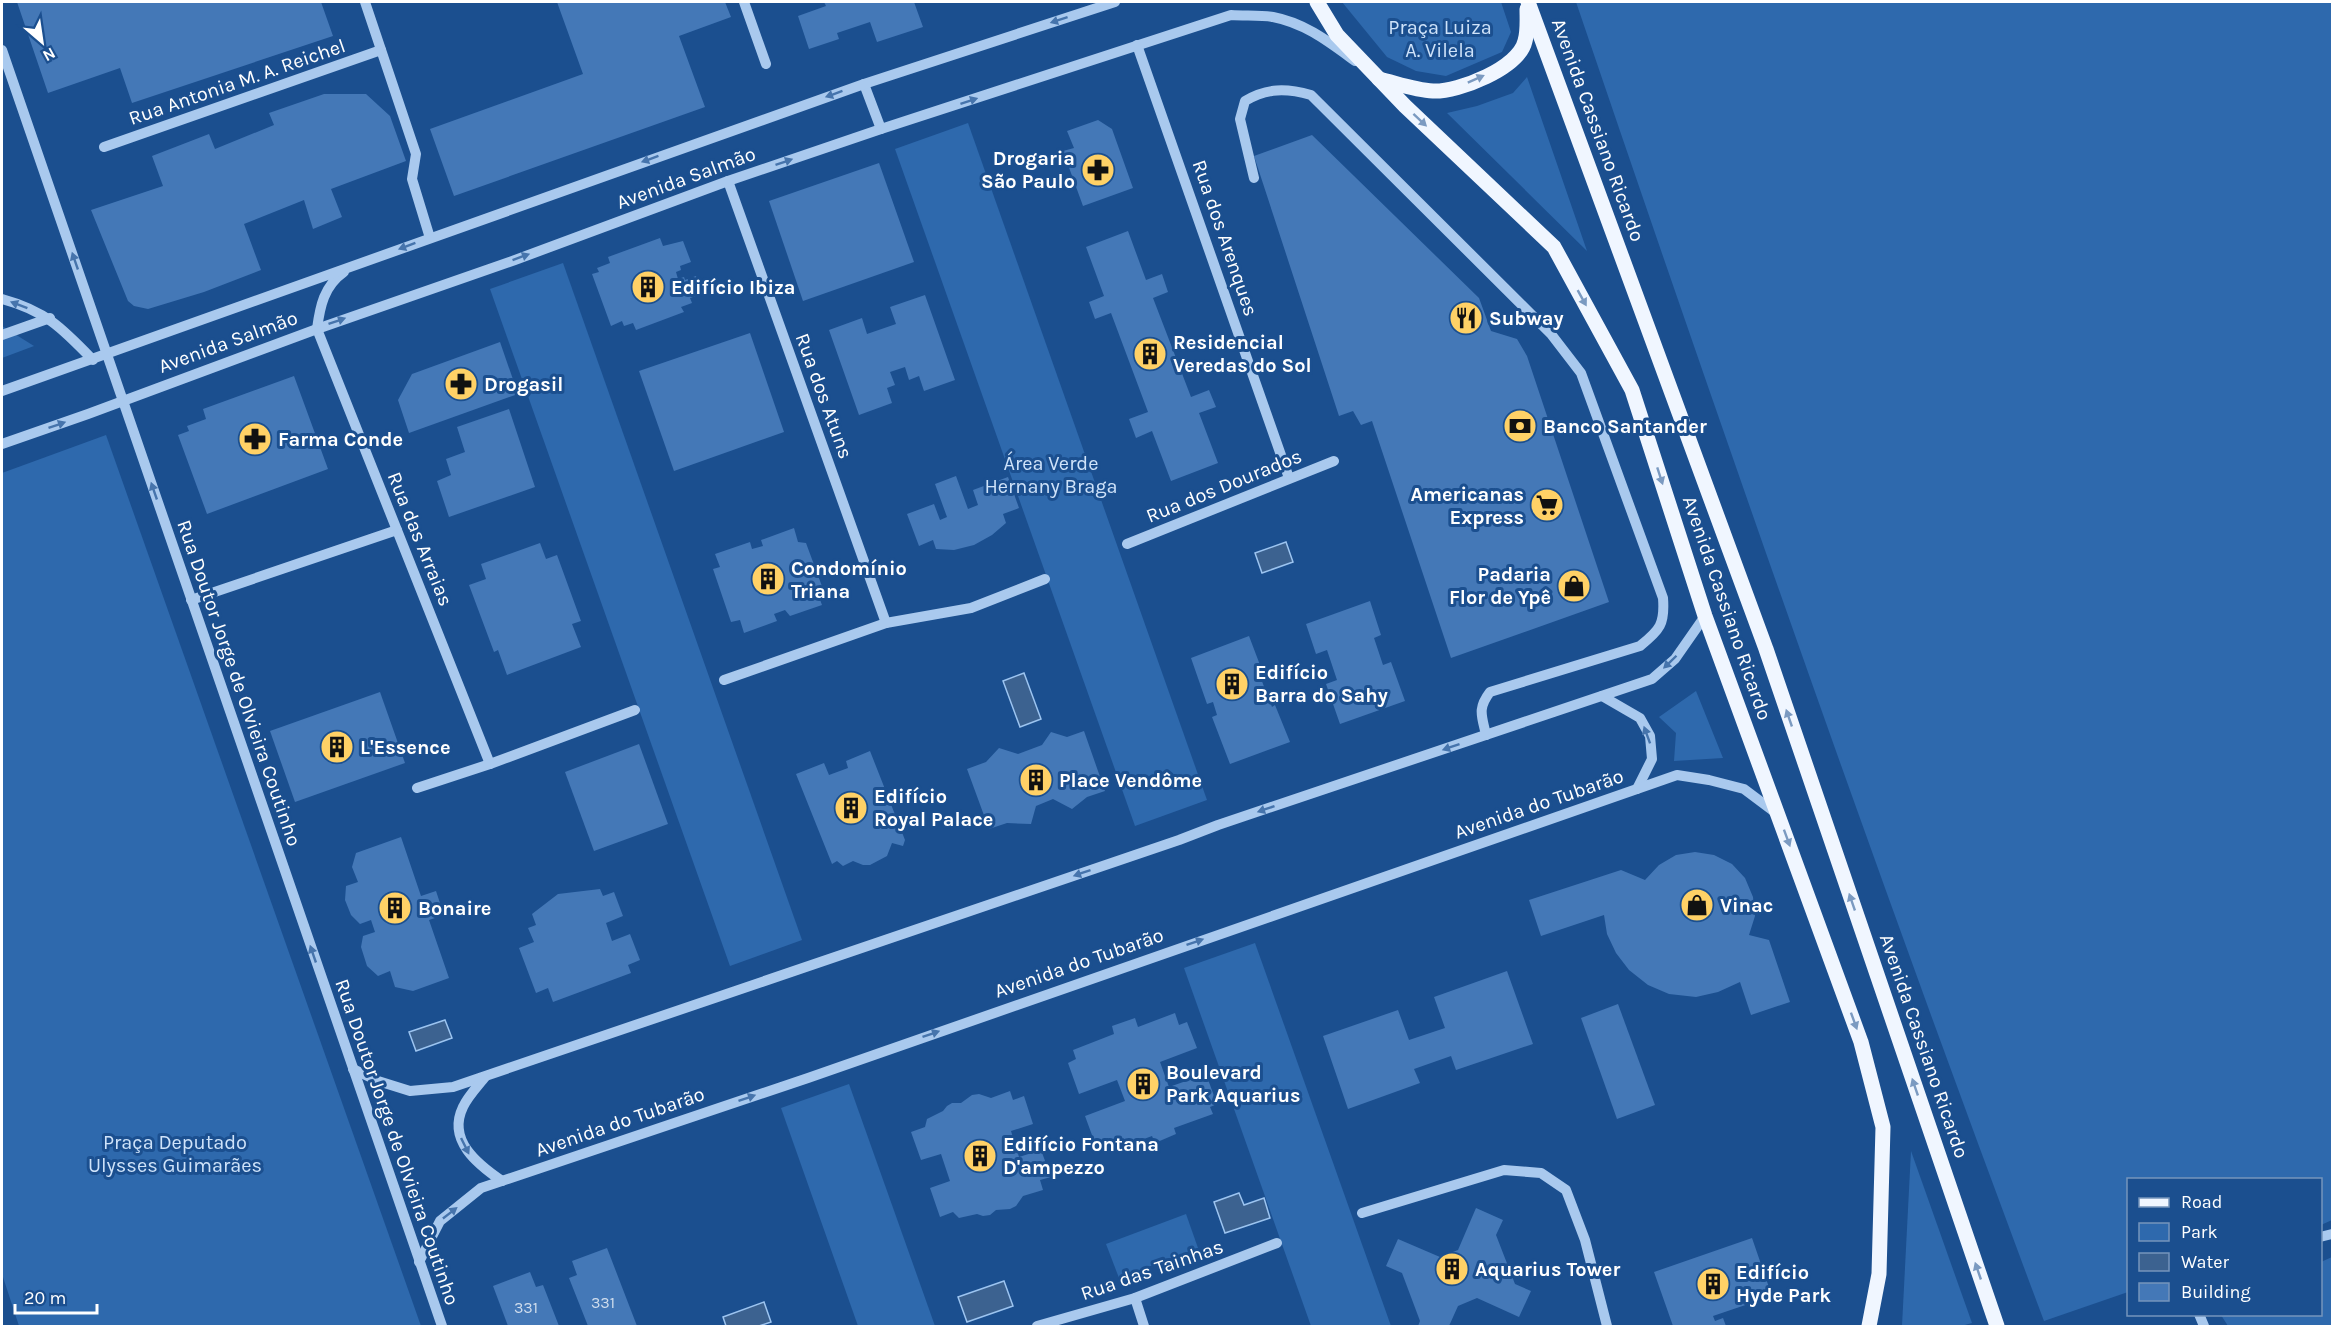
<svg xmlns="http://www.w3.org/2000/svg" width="2334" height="1328" viewBox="0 0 2334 1328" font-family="Karla,sans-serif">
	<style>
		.green { fill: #2e69ad }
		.water { fill: #3c6290; stroke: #9cc4f0; stroke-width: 1.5 }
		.building { fill: #4478b7 }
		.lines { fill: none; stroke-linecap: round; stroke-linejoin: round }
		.minor { stroke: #a9c9ee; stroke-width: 10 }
		.major { stroke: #f0f6ff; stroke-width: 15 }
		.oneway { fill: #4674ac }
		.oneway2 { fill: #7b9ac1 }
		.labels { text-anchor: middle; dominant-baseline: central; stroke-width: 6; stroke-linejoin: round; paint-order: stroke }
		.number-label { font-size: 16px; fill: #d0dded }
		.park-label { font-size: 20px; fill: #cfe3fa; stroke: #1b4f8f }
		.street-label { font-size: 20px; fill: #fff; stroke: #1b4f8f }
		.poi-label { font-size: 20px; font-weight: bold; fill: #fff; stroke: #1b4f8f; text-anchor: start }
	</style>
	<rect width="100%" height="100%" fill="#1b4f8f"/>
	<g class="green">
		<polygon points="1342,2 1501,2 1511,32 1502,52 1446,76 1416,71 1387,57"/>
		<path d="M1576,2H2332V1220L2321,1225L2320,1180H2128V1292L2044,1321C1880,884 1726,443 1576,2Z"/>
		<polygon points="1527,77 1587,251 1447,113 1477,106 1513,93"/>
		<polygon points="968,123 1207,800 1135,826 895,149"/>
		<polygon points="563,263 802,940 730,966 490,289"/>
		<polygon points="2,326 34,346 2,358"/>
		<polygon points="106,435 421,1326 19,1326 2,1274 2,473"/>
		<polygon points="1696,691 1723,758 1674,761 1676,733 1659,717"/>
		<polygon points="1255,943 1391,1326 1311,1326 1184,968"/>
		<polygon points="849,1084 935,1326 858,1326 781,1108"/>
		<polygon points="1911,1151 1972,1323 1961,1326 1902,1326"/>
		<polygon points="1186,1214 1198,1248 1119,1278 1106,1244"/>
		<polygon points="2332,1257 2332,1326 2228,1326 2221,1315 2320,1314 2321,1262"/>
	</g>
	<g class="water">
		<polygon points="1286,542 1293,562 1262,573 1255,553"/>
		<polygon points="1024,673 1041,719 1020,727 1003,681"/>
		<polygon points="445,1020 452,1038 416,1051 409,1032"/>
		<polygon points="1239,1193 1244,1205 1264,1198 1270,1218 1225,1233 1214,1202"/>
		<polygon points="1004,1281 1013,1306 967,1322 958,1297"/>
		<polygon points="764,1302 771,1322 759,1326 726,1326 723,1317"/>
	</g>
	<g class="building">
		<polygon points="17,2 321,2 333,36 132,103 120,68 48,93"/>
		<polygon points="557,2 725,2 731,17 679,36 705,107 454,196 430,129 583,74"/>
		<polygon points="824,2 914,2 923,27 877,42 870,22 837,33 839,39 809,49 798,16 826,6"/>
		<polygon points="324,94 366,94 390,116 406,161 331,189 342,217 313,229 304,200 244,224 261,270 204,292 148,309 134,306 128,301 91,210 163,186 152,156 209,134 215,149 274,125 269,113"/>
		<polygon points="1098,120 1112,129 1133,188 1083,206 1063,151 1074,148 1067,131"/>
		<polygon points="1312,135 1479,298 1491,331 1517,339 1527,356 1609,602 1451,658 1372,421 1361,425 1353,411 1339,416 1254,156"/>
		<polygon points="879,163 914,262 803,301 769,201"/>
		<polygon points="1128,231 1146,280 1162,274 1168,292 1153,298 1191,397 1209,390 1216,407 1199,413 1218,463 1171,481 1152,431 1136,438 1129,419 1148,412 1111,313 1095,319 1089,302 1104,296 1086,247"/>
		<polygon points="660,238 663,246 683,241 691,262 680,266 681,270 676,272 678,279 684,277 685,280 696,276 702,294 690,298 692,303 681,307 684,312 636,330 633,323 624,326 622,321 611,326 592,274 599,272 597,268 610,263 608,257"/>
		<polygon points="925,295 955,380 924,391 919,376 909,380 905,367 890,372 895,385 887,388 892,403 859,415 829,330 862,318 867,334 896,324 890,307"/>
		<polygon points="750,333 784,432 674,471 639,371"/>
		<polygon points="500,342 518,394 409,433 398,400 412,374"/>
		<polygon points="294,376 328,469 207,514 178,435 189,431 187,426 206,419 203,409"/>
		<polygon points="509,409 535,487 449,517 437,481 451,475 446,459 465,452 457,427"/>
		<polygon points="956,476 968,509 978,505 973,490 1008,477 1019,508 1003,514 1006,523 992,535 974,545 954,550 936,549 933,540 919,546 907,514 934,504 940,520 947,517 935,484"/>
		<polygon points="794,528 798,542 806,543 823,589 818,594 822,605 790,616 785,610 774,614 777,621 744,633 740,620 731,622 713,569 720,567 715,554 750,542 752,549 763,546 761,540"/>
		<polygon points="540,543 546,559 557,555 581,621 572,624 581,647 507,675 498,650 494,652 469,585 486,579 481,564"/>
		<polygon points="1370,601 1381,635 1374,638 1383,665 1391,662 1405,701 1340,724 1326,684 1337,680 1327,650 1316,654 1306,624"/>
		<polygon points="1249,636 1260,665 1256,666 1272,707 1275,705 1290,742 1230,764 1212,717 1217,715 1213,702 1207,704 1191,658"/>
		<polygon points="380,692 405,763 295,802 270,731"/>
		<polygon points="1084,731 1105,791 1087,797 1072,809 1053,799 1036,806 1031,824 1007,823 989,829 967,769 986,762 999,748 1018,754 1042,745 1051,732 1067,737"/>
		<polygon points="639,744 668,824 594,851 565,772"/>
		<polygon points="870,751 905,840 903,846 892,843 887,856 870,865 863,865 853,861 843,866 837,861 832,864 796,774 824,763 829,775 848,768 846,761"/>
		<polygon points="401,837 421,896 436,891 444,915 429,920 449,978 413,991 395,987 390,971 378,976 367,966 361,947 363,936 375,932 371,920 360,924 351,915 345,900 346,886 358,882 352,867 356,853"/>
		<polygon points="1695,852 1714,855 1732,864 1745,878 1753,897 1755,916 1749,935 1769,940 1790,1002 1751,1015 1740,982 1718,992 1696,997 1669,994 1648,985 1629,970 1616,953 1607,934 1604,915 1541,936 1529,900 1621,870 1645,880 1659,865 1676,855"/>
		<polygon points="600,889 603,896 614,892 623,916 606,923 612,941 630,934 640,960 628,965 631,973 553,1002 548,988 536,993 519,948 534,942 528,928 536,925 532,914 558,894"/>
		<polygon points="1507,971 1533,1044 1456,1070 1451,1056 1414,1069 1420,1083 1348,1109 1323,1036 1398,1010 1409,1040 1445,1028 1434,997"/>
		<polygon points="1618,1004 1655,1105 1617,1119 1581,1018"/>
		<polygon points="1175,1013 1179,1025 1187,1022 1197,1048 1160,1062 1169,1087 1206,1074 1217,1104 1210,1107 1213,1114 1174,1128 1176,1134 1155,1143 1152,1136 1109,1152 1106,1143 1096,1146 1085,1116 1125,1101 1117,1080 1079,1094 1068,1063 1076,1059 1073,1050 1114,1034 1112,1026 1135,1018 1138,1027"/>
		<polygon points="1010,1091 1013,1100 1024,1096 1033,1124 1011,1131 1019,1157 1041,1150 1051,1177 1040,1180 1043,1190 1023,1196 1016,1206 1010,1209 996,1210 990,1215 983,1216 977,1214 959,1218 953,1212 940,1217 930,1188 950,1181 941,1154 921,1160 911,1132 925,1127 927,1119 943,1111 947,1106 952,1103 961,1103 972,1095 979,1094 991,1098"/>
		<polygon points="1476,1208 1503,1220 1496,1235 1515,1284 1531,1291 1519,1317 1477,1298 1458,1306 1449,1326 1418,1326 1420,1321 1402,1273 1386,1266 1398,1239 1440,1257 1458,1250"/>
		<polygon points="1752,1238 1772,1296 1713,1316 1715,1321 1723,1318 1726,1326 1673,1326 1654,1272"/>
		<polygon points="607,1248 637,1326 588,1326 569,1278 577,1275 572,1261"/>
		<polygon points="530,1272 536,1287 543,1285 559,1326 508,1326 493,1286"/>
	</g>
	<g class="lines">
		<g class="minor">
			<polyline points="365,2 416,154 412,179 430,238"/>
			<polyline points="744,2 766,64"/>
			<polyline points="1137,45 1289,478"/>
			<polyline points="2,50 442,1326"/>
			<polyline points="864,84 881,129"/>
			<polyline points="104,147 381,50"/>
			<path d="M1254,178L1240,119L1245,101C1267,88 1286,88 1311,95L1551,334L1581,373L1663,598C1665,624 1660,630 1640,646L1490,692C1477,709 1482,716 1486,735"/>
			<polyline points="728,181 886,623"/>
			<path d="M344,272C324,286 320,306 317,329L490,764"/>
			<path d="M2,299C46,311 62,328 93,360"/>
			<polyline points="2,335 50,318"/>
			<polyline points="2,391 864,84 1115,2"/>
			<path d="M2,444L88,414L317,329L515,260L728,181L881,129L1231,15C1245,16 1260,15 1273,17C1305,23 1329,42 1355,61"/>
			<polyline points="1127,544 1334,461"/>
			<polyline points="191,600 397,530"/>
			<polyline points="724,680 886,623 971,608 1045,579"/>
			<polyline points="1602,696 1640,718 1650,736 1652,759 1637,789"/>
			<polyline points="417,788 490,764 635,710"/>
			<polyline points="353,1069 378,1081 410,1091 453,1087 1179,840 1218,825 1652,679 1675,659 1705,616"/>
			<path d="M485,1077C478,1086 468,1096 463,1107C447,1140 477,1164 502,1181"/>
			<polyline points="1362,1213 1504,1170 1541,1173 1566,1190 1585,1240 1607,1326"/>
			<polyline points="2320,1237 2332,1234"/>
			<polyline points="419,1262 440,1221 481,1188 808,1078 1677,775 1709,780 1744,789 1776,813"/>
			<polyline points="1135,1298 1144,1326"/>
			<polyline points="2199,1314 2204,1326"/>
			<polyline points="1037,1326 1135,1298 1277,1243"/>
		</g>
		<g class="major">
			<polyline points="1317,2 1337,35 1405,106 1554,247 1632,390 1705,616 1861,1042 1883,1127 1879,1274 1869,1326"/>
			<polyline points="1528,2 1766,649 1997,1326"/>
			<path d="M1379,79C1396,83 1415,90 1433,91C1459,92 1519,68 1525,41C1528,31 1527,19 1527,9"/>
		</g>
	</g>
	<defs><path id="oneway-solid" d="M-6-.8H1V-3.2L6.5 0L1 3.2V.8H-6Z" transform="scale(1.5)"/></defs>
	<g class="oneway">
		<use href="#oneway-solid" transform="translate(1059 20) rotate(162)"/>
		<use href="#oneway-solid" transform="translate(834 94) rotate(160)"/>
		<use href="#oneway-solid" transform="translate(969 101) rotate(-18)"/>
		<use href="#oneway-solid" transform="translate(650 159) rotate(160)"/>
		<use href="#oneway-solid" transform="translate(784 162) rotate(-19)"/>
		<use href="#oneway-solid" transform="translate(407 246) rotate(159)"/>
		<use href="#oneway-solid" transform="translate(521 257) rotate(-20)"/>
		<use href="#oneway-solid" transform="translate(75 261) rotate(-109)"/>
		<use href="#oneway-solid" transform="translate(19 305) rotate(-159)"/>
		<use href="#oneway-solid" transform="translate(337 321) rotate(-19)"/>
		<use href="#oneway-solid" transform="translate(57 425) rotate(-19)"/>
		<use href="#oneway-solid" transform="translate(154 491) rotate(-109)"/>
		<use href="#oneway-solid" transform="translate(1670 662) rotate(136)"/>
		<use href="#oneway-solid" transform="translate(1647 735) rotate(-110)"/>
		<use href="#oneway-solid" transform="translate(1451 747) rotate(161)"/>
		<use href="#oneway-solid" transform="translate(1266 809) rotate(161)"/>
		<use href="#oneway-solid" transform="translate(1082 873) rotate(161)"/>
		<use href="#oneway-solid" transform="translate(1195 942) rotate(-19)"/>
		<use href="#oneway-solid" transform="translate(313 954) rotate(-109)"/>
		<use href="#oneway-solid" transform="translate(931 1034) rotate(-19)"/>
		<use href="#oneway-solid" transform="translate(747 1098) rotate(-19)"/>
		<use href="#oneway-solid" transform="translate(465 1146) rotate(64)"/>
		<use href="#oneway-solid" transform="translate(450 1213) rotate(-38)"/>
	</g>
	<g class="oneway2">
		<use href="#oneway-solid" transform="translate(1476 79) rotate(-24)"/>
		<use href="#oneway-solid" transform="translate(1420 120) rotate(43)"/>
		<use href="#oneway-solid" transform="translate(1582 298) rotate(61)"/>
		<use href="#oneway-solid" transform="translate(1660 476) rotate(72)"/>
		<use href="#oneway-solid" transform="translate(1789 718) rotate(-109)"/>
		<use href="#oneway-solid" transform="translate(1787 838) rotate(70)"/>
		<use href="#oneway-solid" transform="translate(1852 902) rotate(-109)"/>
		<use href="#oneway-solid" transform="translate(1854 1021) rotate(70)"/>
		<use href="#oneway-solid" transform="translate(1915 1087) rotate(-109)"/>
		<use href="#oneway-solid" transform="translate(1978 1271) rotate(-109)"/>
	</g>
	<defs>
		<symbol id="pharmacy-disc" viewBox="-11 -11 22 22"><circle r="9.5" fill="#ffd166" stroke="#1b4f8f"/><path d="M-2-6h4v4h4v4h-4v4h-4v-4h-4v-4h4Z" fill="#111"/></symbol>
		<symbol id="building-disc" viewBox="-11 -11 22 22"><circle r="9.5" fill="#ffd166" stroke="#1b4f8f"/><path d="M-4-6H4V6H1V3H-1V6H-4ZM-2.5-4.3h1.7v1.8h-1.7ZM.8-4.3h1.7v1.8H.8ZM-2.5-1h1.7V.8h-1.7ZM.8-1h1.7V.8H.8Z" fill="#111"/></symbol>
		<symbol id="restaurant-disc" viewBox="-11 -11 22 22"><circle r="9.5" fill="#ffd166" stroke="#1b4f8f"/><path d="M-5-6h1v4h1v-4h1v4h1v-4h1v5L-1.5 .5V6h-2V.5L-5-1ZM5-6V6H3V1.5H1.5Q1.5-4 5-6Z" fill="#111"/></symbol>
		<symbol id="bank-disc" viewBox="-11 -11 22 22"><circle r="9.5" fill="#ffd166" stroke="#1b4f8f"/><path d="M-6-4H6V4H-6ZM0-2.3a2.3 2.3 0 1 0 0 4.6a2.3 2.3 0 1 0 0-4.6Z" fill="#111"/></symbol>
		<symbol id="supermarket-disc" viewBox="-11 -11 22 22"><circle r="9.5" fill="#ffd166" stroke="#1b4f8f"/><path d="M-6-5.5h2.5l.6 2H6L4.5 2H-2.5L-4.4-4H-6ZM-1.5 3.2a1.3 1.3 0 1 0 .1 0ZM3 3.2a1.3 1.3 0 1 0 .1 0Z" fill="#111"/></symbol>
		<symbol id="shop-disc" viewBox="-11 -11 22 22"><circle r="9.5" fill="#ffd166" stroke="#1b4f8f"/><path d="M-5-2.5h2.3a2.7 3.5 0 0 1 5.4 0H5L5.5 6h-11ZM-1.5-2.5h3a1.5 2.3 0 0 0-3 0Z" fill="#111"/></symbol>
	</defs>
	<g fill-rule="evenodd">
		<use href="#pharmacy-disc" x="1079" y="151" width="38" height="38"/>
		<use href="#building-disc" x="629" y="268" width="38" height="38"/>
		<use href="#restaurant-disc" x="1447" y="299" width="38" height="38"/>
		<use href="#building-disc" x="1131" y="335" width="38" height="38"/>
		<use href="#pharmacy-disc" x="442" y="365" width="38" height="38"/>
		<use href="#bank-disc" x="1501" y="407" width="38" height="38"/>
		<use href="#pharmacy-disc" x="236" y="420" width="38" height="38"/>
		<use href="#supermarket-disc" x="1528" y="486" width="38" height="38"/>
		<use href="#building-disc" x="749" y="560" width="38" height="38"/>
		<use href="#shop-disc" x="1555" y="567" width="38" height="38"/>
		<use href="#building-disc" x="1213" y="665" width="38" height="38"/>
		<use href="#building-disc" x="318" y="728" width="38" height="38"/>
		<use href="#building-disc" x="1017" y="761" width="38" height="38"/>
		<use href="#building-disc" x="832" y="789" width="38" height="38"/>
		<use href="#shop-disc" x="1678" y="886" width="38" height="38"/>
		<use href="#building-disc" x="376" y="889" width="38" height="38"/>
		<use href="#building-disc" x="1124" y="1065" width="38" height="38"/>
		<use href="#building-disc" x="961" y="1137" width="38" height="38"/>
		<use href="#building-disc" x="1433" y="1250" width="38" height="38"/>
		<use href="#building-disc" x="1694" y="1265" width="38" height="38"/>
	</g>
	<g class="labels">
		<g class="number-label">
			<text x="603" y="1302">331</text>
			<text x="526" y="1307">331</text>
		</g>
		<g class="park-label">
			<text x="1440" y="27">Praça Luiza<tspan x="1440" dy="23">A. Vilela</tspan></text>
			<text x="1051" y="463">Área Verde<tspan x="1051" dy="23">Hernany Braga</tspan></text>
			<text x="175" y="1142">Praça Deputado<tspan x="175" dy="23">Ulysses Guimarães</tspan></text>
		</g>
		<g class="street-label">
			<text transform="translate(237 82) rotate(-19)">Rua Antonia M. A. Reichel</text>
			<text transform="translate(1598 130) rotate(70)">Avenida Cassiano Ricardo</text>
			<text transform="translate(686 178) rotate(-20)">Avenida Salmão</text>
			<text transform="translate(1225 238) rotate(71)">Rua dos Arenques</text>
			<text transform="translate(228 342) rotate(-20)">Avenida Salmão</text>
			<text transform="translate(824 396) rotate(70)">Rua dos Atuns</text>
			<text transform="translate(1224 486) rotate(-22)">Rua dos Dourados</text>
			<text transform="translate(420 539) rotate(68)">Rua das Arraias</text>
			<text transform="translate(1727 608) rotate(71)">Avenida Cassiano Ricardo</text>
			<text transform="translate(239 683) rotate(71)">Rua Doutor Jorge de Olvieira Coutinho</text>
			<text transform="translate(1539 804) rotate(-19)">Avenida do Tubarão</text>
			<text transform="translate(1079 963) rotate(-19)">Avenida do Tubarão</text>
			<text transform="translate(1924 1046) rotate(71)">Avenida Cassiano Ricardo</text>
			<text transform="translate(620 1122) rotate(-19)">Avenida do Tubarão</text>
			<text transform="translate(397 1142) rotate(71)">Rua Doutor Jorge de Olvieira Coutinho</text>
			<text transform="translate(1152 1270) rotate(-19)">Rua das Tainhas</text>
		</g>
		<g class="poi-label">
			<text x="1075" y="158" text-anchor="end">Drogaria<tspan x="1075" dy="23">São Paulo</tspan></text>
			<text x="671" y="287">Edifício Ibiza</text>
			<text x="1489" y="318">Subway</text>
			<text x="1173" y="342">Residencial<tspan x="1173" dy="23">Veredas do Sol</tspan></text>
			<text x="484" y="384">Drogasil</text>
			<text x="1543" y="426">Banco Santander</text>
			<text x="278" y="439">Farma Conde</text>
			<text x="1524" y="494" text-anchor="end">Americanas<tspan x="1524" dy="23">Express</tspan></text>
			<text x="791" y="568">Condomínio<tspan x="791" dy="23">Triana</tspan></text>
			<text x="1551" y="574" text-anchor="end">Padaria<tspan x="1551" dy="23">Flor de Ypê</tspan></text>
			<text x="1255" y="672">Edifício<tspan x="1255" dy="23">Barra do Sahy</tspan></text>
			<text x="360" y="747">L'Essence</text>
			<text x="1059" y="780">Place Vendôme</text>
			<text x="874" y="796">Edifício<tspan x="874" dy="23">Royal Palace</tspan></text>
			<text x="1720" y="905">Vinac</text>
			<text x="418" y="908">Bonaire</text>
			<text x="1166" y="1072">Boulevard<tspan x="1166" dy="23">Park Aquarius</tspan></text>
			<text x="1003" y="1144">Edifício Fontana<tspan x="1003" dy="23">D'ampezzo</tspan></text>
			<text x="1475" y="1269">Aquarius Tower</text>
			<text x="1736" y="1272">Edifício<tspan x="1736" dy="23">Hyde Park</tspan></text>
		</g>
	</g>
	<rect width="2334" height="1328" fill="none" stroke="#ffffff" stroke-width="6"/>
	<rect x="2127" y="1178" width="195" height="138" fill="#1b4f8f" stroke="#7695bc" stroke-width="1.5"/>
	<rect x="2139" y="1198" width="30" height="9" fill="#f0f6ff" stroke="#7695bc" stroke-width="1.5"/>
	<text x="2181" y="1208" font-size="18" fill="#ffffff">Road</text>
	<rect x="2139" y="1223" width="30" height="18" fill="#2e69ad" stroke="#7695bc" stroke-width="1.5"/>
	<text x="2181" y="1238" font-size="18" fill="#ffffff">Park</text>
	<rect x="2139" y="1253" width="30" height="18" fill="#3c6290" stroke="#7695bc" stroke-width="1.5"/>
	<text x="2181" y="1268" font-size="18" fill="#ffffff">Water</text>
	<rect x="2139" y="1283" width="30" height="18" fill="#4478b7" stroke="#7695bc" stroke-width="1.5"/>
	<text x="2181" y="1298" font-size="18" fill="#ffffff">Building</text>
	<g transform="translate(42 42) rotate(151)" stroke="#1b4f8f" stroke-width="4.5" paint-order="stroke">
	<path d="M0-4.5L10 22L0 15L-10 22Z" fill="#ffffff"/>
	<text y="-9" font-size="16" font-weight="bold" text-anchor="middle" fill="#ffffff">N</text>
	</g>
	<path d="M15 1304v9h82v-9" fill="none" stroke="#ffffff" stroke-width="3"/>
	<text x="24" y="1304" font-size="18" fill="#ffffff" stroke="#1b4f8f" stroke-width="4.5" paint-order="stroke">20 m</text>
</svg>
